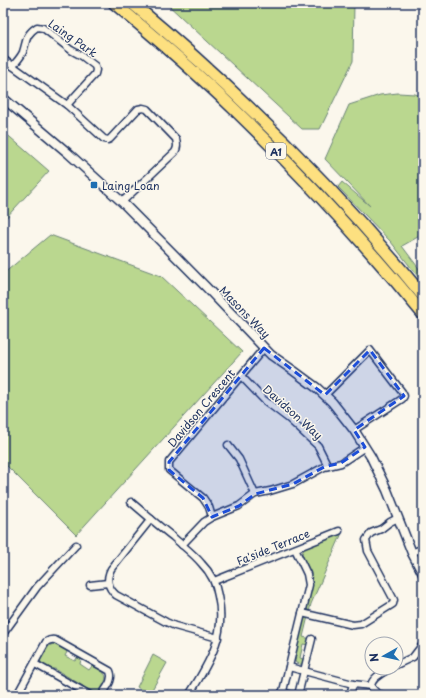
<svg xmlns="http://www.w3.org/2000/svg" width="426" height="698" viewBox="0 0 426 698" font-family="'Playpen Sans',sans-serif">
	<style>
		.green { fill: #bad78f; stroke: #6a8376 }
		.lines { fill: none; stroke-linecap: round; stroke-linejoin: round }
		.street-casing { stroke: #1b2f5e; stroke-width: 9 }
		.secondary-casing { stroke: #1b2f5e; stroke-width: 11 }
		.highway-casing { stroke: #1b2f5e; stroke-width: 14 }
		.street { stroke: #fbf7ec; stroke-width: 6 }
		.secondary { stroke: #fbf7ec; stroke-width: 8 }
		.highway { stroke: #fde080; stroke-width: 11 }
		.marked { fill: #1d4ed8; fill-opacity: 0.2; stroke: #1d4ed8; stroke-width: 3; stroke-dasharray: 8 5; stroke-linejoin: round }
		.poi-dot { fill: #1f6fb2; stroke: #fbf7ec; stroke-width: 1.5 }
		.labels { text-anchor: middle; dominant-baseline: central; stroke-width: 3; stroke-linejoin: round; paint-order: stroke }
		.shield { fill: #fbf7ec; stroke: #5e6b89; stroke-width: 1 }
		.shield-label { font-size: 10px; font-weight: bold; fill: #1b2f5e }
		.street-label { font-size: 11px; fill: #1b2f5e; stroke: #fbf7ec }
		.poi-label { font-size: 11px; fill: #1b2f5e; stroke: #fbf7ec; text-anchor: start }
	</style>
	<rect width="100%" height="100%" fill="#fbf7ec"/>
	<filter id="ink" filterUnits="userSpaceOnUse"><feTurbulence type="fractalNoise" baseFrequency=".025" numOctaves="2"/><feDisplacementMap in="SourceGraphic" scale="8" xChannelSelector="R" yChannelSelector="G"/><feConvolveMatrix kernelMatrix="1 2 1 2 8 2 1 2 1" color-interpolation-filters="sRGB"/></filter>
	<g filter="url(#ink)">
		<g class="green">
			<polygon points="166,3 354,3 353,61 320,129 302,129"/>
			<polygon points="398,93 415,94 423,97 423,201 420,203 423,202 423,234 402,246 423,274 423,283 391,242 338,187 342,182 370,206 325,159 349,105 380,95"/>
			<polygon points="3,131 49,171 3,221"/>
			<polygon points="50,235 161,276 242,352 76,535 3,462 3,274"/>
			<path d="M342,533L311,604L303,637L311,639L309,645L303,644L300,658L305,660L304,665L296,663L295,661L296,657L294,656L311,586L312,580L310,576L302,556C302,552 303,550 306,547Z"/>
			<path d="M53,644L57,645L66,650L67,652L65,656L75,661L77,658L81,659L80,664L89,670L92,666H93C110,675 108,677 99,692L93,694L85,690L83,686L55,669H48L42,665L40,660L47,647Z"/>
			<polygon points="153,655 167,663 149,695 137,687"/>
		</g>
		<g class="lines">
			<defs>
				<g id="street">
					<path d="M3,59L67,105L104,139L108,140L110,139L138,109L143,108L147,109L176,139C177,144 178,147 175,152L122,202"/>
					<path d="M13,66C16,62 21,57 23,52C27,40 25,35 37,27L43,28L71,50L82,56L95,66L96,70L95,74L67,105"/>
					<polyline points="241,376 264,400 289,419 318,446 328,466"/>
					<polyline points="325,395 370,350 402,392 404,396 402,399 354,430"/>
					<polyline points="228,445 239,459 255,494"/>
					<path d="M131,502C145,514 159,526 173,537C183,546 194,554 202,564C211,573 216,584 218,596C227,635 209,663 189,695"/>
					<polyline points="212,517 209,507 203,498 169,470 169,462 264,348"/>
					<path d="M151,519L111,569C106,579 108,588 116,595L166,622L175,626L218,638"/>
					<polyline points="182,545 204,522 212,517 239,506 255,494 270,491 293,484 324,467 341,463 365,447"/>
					<polyline points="412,553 423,548"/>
					<polyline points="214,581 339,531"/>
					<polyline points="90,585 108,583"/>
					<polyline points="302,613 353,625 361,624 393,604 394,600 368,551 366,540 371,533 381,529 390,522 398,518"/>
					<polyline points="3,634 37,587 76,545"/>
					<polyline points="35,664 90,695"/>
					<polyline points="396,665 413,657 423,644"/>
					<polyline points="289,667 353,684 371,686"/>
					<path d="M371,686C372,677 384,672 391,668"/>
					<path d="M371,686C374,691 376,693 382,695"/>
					<polyline points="282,692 293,695"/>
					<path d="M17,695L46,642C49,640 51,639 55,640L110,671C114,680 106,688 102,695"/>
					<polyline points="282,695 309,585 307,574 295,549"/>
					<polyline points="298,695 312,639"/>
					<polyline points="350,695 353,684"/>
				</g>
				<polyline id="secondary" points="3,98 68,153 122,202 206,287 271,355 294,371 317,388 332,402 354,430 371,457 387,490 412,553 423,574"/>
				<g id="highway">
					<path d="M114,3C155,37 196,72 234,109C301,174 364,242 423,314"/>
					<path d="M132,3C238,91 336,189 423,296"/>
				</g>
			</defs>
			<use href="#street" class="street-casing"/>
			<use href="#secondary" class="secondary-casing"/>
			<use href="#highway" class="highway-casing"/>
			<use href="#street" class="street"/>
			<use href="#secondary" class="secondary"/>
			<use href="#highway" class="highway"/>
		</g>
	</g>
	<path class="marked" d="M264,348L325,395L370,350L404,396L354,430L365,447L341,463L324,467L293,484L255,494L239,506L212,517L203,498L169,470V462Z"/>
	<rect class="poi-dot" x="90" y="181" width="8" height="8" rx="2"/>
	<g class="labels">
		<rect class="shield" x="266" y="143" width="20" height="16" rx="3"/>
		<g class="shield-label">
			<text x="276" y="151">A1</text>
		</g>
		<g class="street-label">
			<text transform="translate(73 38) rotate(35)">Laing Park</text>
			<text transform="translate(245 312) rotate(46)">Masons Way</text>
			<text transform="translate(201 408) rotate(-50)">Davidson Crescent</text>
			<text transform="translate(293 412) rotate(42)">Davidson Way</text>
			<text transform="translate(273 547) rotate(-22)">Fa'side Terrace</text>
		</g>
		<g class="poi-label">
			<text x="102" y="185">Laing Loan</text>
		</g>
	</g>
	<rect width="426" height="698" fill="none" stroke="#fbf7ec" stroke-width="16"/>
	<rect x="8" y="8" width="410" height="682" fill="none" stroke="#1b2f5e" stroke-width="1.5" filter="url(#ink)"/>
	<g transform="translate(384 656) rotate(262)"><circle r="19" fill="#fbf7ec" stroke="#a1a7b3"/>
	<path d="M0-3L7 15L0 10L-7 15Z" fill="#1f6fb2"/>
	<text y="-6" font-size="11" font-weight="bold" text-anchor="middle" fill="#1b2f5e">N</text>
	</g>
</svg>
